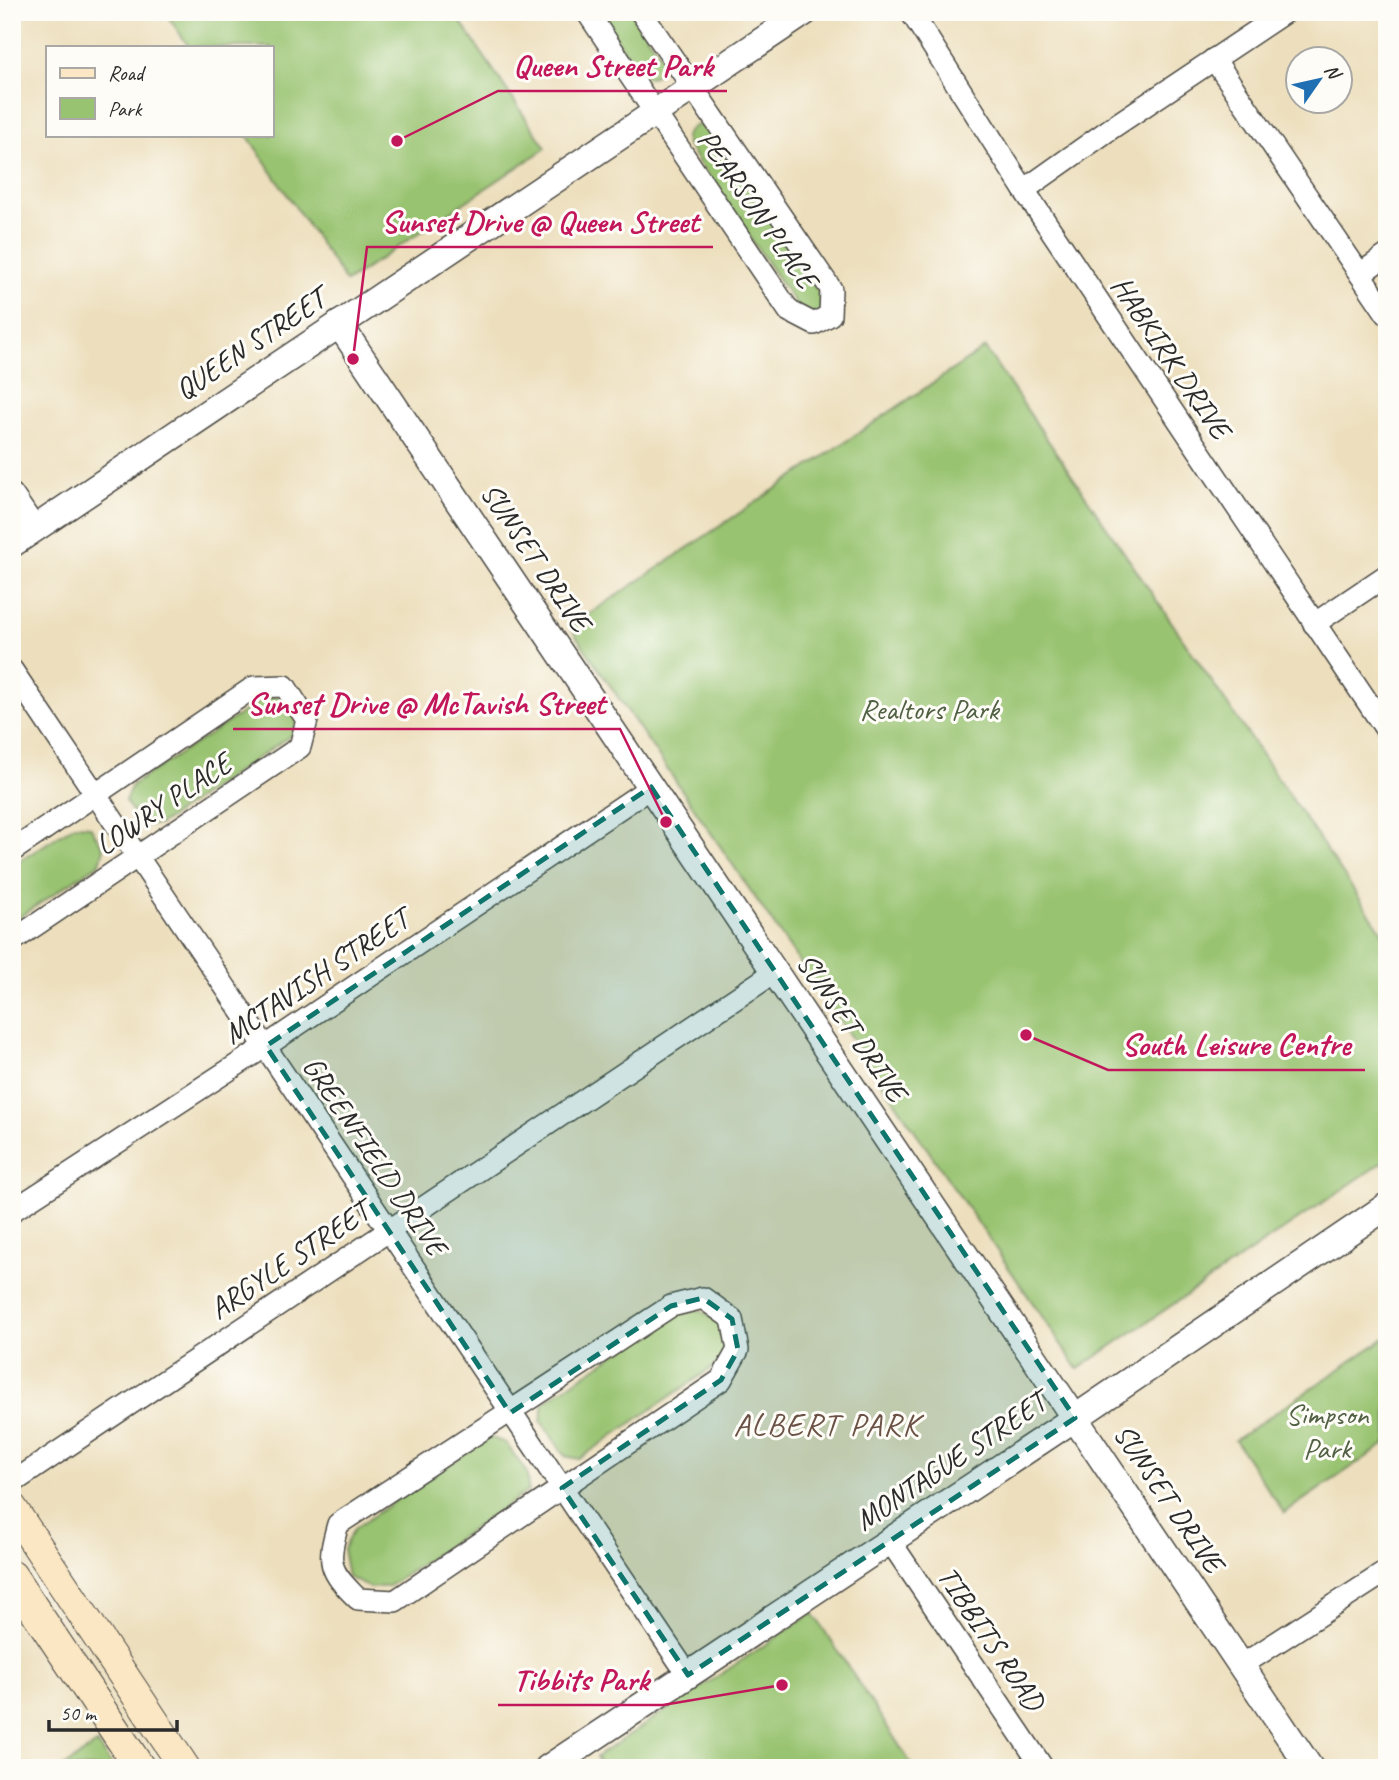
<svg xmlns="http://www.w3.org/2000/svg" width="1399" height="1780" viewBox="0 0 1399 1780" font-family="Caveat,sans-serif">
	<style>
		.green { fill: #98c370; stroke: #62774e; stroke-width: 2 }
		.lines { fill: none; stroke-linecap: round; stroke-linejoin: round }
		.minor-casing { stroke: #484641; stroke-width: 24 }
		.tertiary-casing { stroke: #484641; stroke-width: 29 }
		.secondary-casing { stroke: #484641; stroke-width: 32 }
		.minor { stroke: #fff; stroke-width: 21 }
		.tertiary { stroke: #fff; stroke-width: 26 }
		.secondary { stroke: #fbe7c3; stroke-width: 30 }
		.marked { fill: #0f766e; fill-opacity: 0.2; stroke: #0f766e; stroke-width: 5; stroke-dasharray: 14 9; stroke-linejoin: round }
		.labels { text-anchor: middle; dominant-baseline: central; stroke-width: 6; stroke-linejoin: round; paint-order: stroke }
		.street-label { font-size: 30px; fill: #2b2b2b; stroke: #fdfcf7 }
		.park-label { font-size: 30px; fill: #516043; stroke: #fdfcf7 }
		.neighbourhood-label { font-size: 32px; letter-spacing: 2px; fill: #6b5145; stroke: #fdfcf7 }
		.leader { fill: none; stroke: #c2185b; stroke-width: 2.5 }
		.callout-dot { fill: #c2185b; stroke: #fdfcf7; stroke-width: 2.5 }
		.callout-label { font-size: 32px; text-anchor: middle; font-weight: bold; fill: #c2185b; stroke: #fdfcf7; stroke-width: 6; stroke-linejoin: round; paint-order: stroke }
	</style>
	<rect width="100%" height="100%" fill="#fdfcf7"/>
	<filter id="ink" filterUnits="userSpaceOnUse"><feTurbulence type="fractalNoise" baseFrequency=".0143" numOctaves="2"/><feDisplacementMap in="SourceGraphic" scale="14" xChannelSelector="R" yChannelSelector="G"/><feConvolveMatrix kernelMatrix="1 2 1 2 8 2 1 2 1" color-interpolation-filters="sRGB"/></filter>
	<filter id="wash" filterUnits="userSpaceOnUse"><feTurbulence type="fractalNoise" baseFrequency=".00686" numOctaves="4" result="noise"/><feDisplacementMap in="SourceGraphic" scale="28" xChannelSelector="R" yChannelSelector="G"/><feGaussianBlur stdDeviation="1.57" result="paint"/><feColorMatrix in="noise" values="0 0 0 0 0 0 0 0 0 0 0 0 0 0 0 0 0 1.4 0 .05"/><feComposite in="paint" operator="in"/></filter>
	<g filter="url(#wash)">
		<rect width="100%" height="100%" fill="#eddfbd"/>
		<g class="green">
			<polygon points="165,12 454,12 546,148 346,282 247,135 271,135 271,47 189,47"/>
			<path d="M598,12H631L662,58C665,72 654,81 641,75Z"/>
			<polygon points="696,125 709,129 824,300 820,313 803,315 687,145 685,137 689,130"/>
			<polygon points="985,348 1387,939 1387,1159 1078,1369 570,627"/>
			<polygon points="268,696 282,698 297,720 293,734 159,825 142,825 125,801 132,785"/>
			<polygon points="75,825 90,826 104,849 100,863 12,922 12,866"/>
			<polygon points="701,1310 720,1323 726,1351 716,1365 579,1459 565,1456 541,1421 544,1402 676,1313"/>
			<polygon points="1387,1337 1387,1443 1284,1513 1235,1440"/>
			<polygon points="489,1437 506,1443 527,1473 528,1491 389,1586 370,1588 348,1577 343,1549 354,1529"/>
			<polygon points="813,1613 914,1768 603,1768 596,1757"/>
			<polygon points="97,1744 113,1768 62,1768"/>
		</g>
	</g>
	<g filter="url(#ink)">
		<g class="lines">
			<defs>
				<g id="minor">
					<polyline points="587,12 789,311 814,324 830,315 831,289 641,12"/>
					<polyline points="911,12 1024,190 1387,731"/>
					<polyline points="1214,59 1387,314"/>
					<polyline points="1024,190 1113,127 1285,12"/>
					<polyline points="1360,274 1387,255"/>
					<polyline points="12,494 35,528"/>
					<polyline points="1314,624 1387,575"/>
					<polyline points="12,670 688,1675"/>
					<polyline points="12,851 254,687 285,686 307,720 300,747 12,941"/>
					<polyline points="12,1211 266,1046 651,787"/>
					<path d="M703,1298L732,1319L738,1350L721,1380L395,1601L358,1599C328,1570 327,1563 338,1524L671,1306Z"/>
					<polyline points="12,1483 775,972"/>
					<polyline points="890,1541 1043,1768"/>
					<polyline points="1242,1665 1387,1571"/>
				</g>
				<g id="tertiary">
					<polyline points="339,324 1310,1768"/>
					<polyline points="12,544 805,12"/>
					<polyline points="548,1768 1075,1418 1387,1206"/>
				</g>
				<g id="secondary">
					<polyline points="12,1508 185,1768"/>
					<polyline points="12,1576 140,1768"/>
				</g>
			</defs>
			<use href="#minor" class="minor-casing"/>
			<use href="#tertiary" class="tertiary-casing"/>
			<use href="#secondary" class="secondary-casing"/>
			<use href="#minor" class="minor"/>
			<use href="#tertiary" class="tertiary"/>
			<use href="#secondary" class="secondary"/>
		</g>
	</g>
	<path class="marked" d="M651,787L1075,1418L688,1675L562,1488L721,1380L738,1350L732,1319L703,1298L671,1306L510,1413L266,1046Z"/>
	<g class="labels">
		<g class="street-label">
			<text transform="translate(758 209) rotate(55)">PEARSON PLACE</text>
			<text transform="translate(250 344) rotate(-34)">QUEEN STREET</text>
			<text transform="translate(1171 357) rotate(56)">HABKIRK DRIVE</text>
			<text transform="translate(536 557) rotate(56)">SUNSET DRIVE</text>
			<text transform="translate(163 804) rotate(-34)">LOWRY PLACE</text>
			<text transform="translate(316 976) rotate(-34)">MCTAVISH STREET</text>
			<text transform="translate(852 1027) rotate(56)">SUNSET DRIVE</text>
			<text transform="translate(375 1156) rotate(56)">GREENFIELD DRIVE</text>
			<text transform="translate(289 1260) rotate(-34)">ARGYLE STREET</text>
			<text transform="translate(950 1461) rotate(-34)">MONTAGUE STREET</text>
			<text transform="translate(1169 1498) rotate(56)">SUNSET DRIVE</text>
			<text transform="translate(991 1638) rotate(56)">TIBBITS ROAD</text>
		</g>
		<g class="park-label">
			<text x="929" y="709">Realtors Park</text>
			<text x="1327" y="1414">Simpson<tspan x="1327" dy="34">Park</tspan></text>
		</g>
		<g class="neighbourhood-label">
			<text x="827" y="1424">ALBERT PARK</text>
		</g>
	</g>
	<path class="leader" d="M397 141L498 91H727M353 359L367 247H713M666 822L620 729H233M1026 1035L1108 1070H1365M782 1685L663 1705H498"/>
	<g class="callout-dot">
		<circle cx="397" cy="141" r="7"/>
		<circle cx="353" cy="359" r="7"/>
		<circle cx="666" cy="822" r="7"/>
		<circle cx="1026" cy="1035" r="7"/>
		<circle cx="782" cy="1685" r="7"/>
	</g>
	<g class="callout-label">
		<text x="613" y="76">Queen Street Park</text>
		<text x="540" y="232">Sunset Drive @ Queen Street</text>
		<text x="426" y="714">Sunset Drive @ McTavish Street</text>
		<text x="1236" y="1055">South Leisure Centre</text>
		<text x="581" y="1690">Tibbits Park</text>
	</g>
	<rect width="1399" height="1780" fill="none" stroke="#fdfcf7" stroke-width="42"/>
	<rect x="46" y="46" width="228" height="91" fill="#fdfcf7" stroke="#a9a8a5" stroke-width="2"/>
	<rect x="60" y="68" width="35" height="10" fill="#fbe7c3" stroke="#a9a8a5" stroke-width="2"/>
	<text x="108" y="80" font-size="21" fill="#2b2b2b">Road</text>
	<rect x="60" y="98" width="35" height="21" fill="#98c370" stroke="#a9a8a5" stroke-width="2"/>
	<text x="108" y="116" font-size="21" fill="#2b2b2b">Park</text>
	<g transform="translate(1319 80) rotate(56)"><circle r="33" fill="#fdfcf7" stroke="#a9a8a5" stroke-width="2"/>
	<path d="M0-5L12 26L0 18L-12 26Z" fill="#1f6fb2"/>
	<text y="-10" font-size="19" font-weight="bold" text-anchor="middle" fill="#2b2b2b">N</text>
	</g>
	<path d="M49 1720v10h128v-10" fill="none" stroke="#2b2b2b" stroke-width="3.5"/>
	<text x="60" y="1720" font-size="21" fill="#2b2b2b" stroke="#fdfcf7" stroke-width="5" paint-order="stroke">50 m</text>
</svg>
